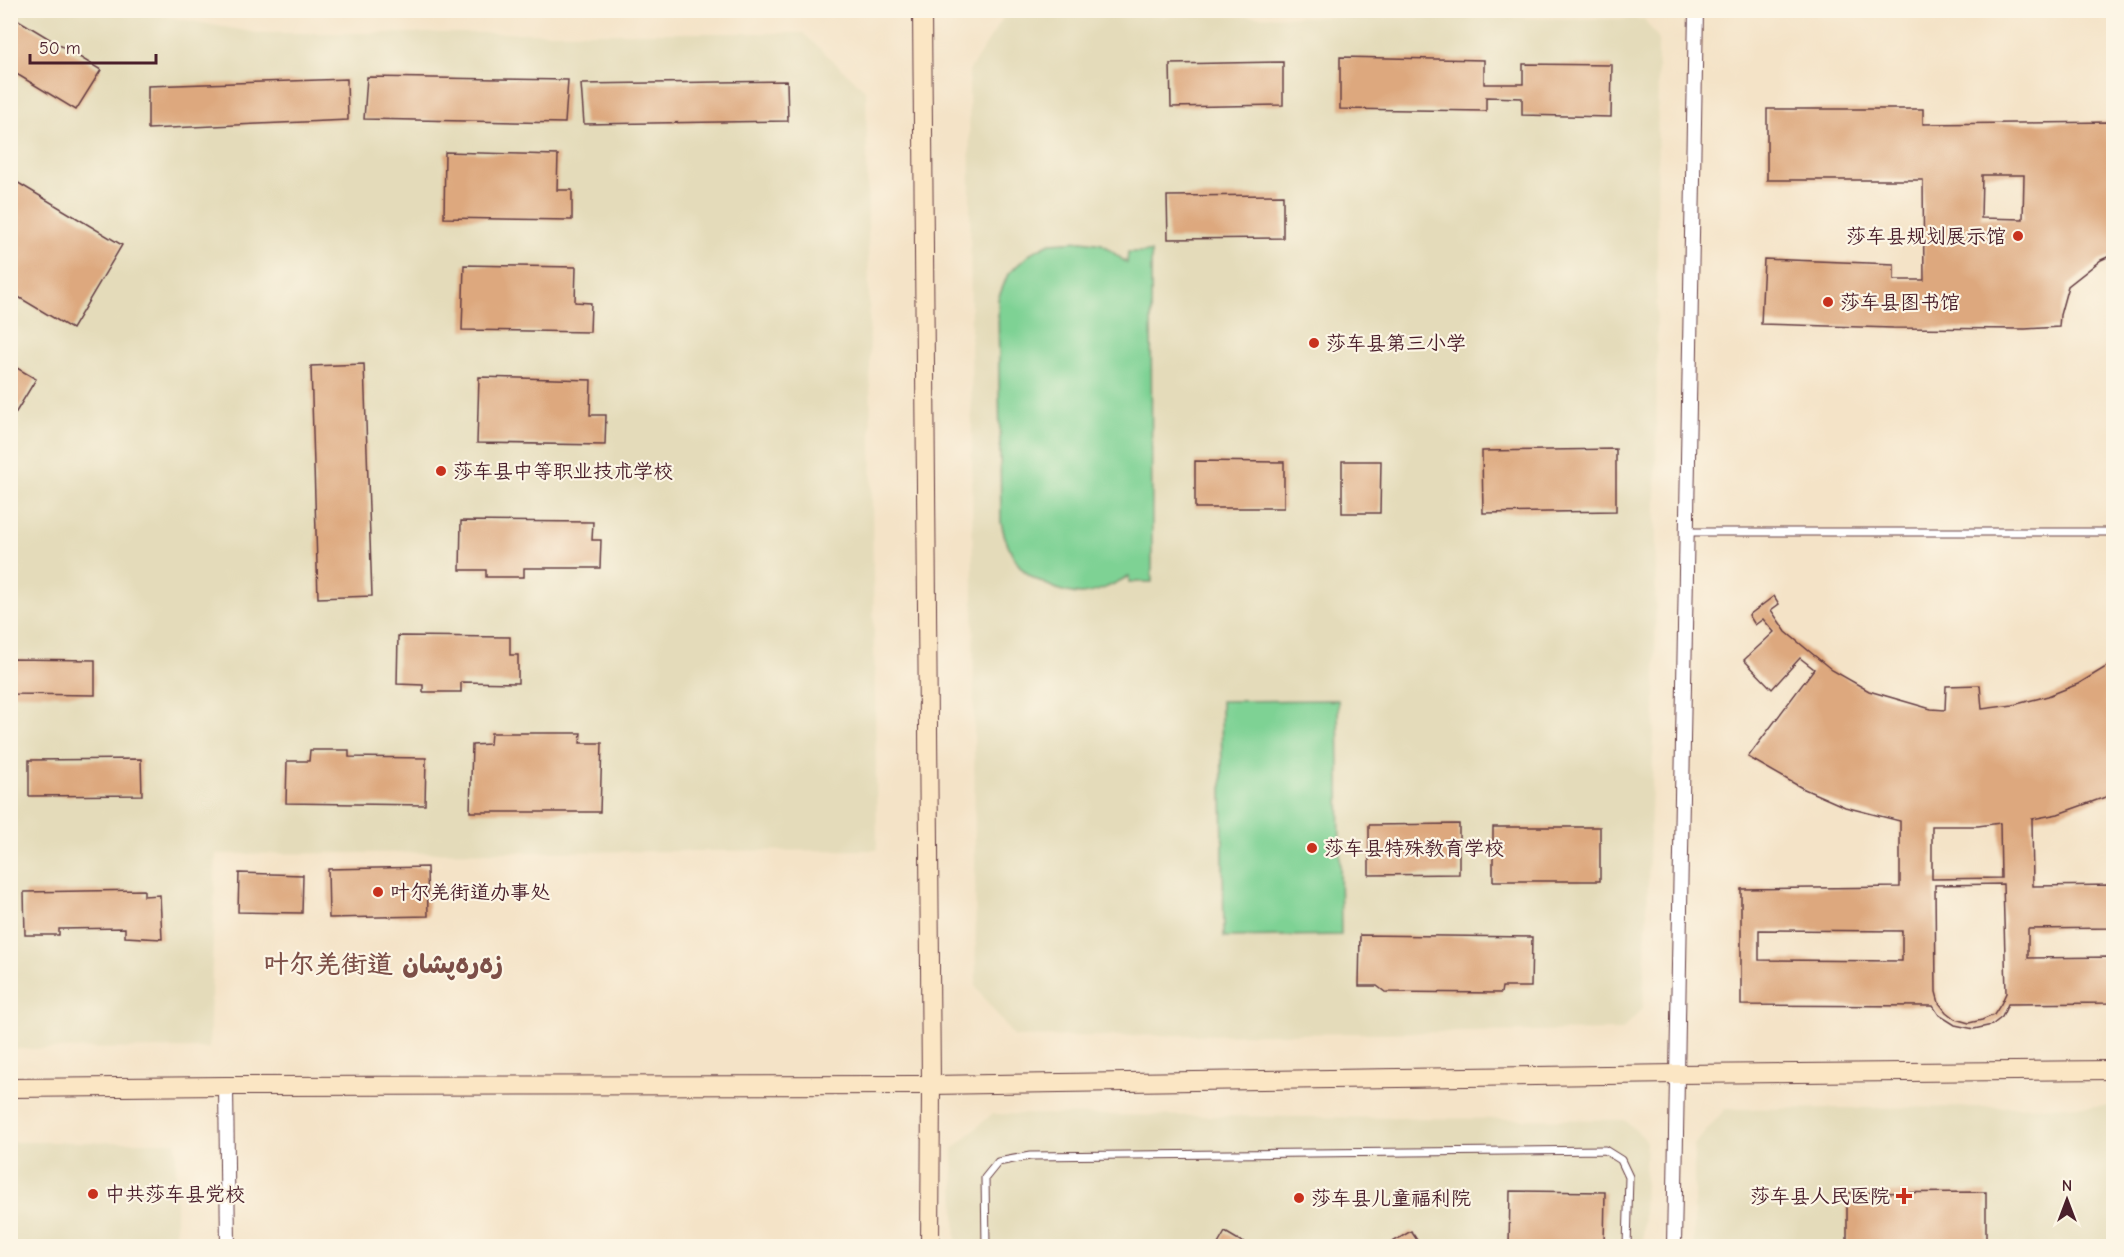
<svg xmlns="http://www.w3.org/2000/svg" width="2124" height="1257" viewBox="0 0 2124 1257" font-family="'Comic Neue','Playpen Sans Arabic','LXGW WenKai TC',sans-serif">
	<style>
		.built { fill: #e4dbba }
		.green { fill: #7ed294; stroke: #647860; stroke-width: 1.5 }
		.building { fill: #dda87e; fill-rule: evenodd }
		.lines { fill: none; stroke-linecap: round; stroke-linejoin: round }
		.lane-casing { stroke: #643c42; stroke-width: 9 }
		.street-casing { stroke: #643c42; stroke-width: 16 }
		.secondary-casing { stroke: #643c42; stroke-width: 20 }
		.lane { stroke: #fff; stroke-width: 7 }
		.street { stroke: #fff; stroke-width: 14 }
		.secondary { stroke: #fbe6c4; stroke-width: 18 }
		.poi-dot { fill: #c8321e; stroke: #fcf5e5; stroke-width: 2 }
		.labels { text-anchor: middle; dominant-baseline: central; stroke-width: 4.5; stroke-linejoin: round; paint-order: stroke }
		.poi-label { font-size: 20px; fill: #4a1f2b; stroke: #fcf5e5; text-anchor: start }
		.district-label { font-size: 26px; font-weight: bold; fill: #7d4f48; stroke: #fcf5e5 }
	</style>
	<rect width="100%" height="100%" fill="#fcf5e5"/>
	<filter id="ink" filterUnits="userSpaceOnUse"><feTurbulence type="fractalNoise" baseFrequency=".0167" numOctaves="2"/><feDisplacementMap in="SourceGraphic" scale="12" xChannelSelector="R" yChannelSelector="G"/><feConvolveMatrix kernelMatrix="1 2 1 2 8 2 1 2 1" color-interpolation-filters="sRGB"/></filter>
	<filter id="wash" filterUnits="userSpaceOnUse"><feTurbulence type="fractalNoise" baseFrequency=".008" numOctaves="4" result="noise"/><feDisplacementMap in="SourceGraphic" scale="24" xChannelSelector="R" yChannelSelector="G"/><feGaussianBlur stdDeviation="1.35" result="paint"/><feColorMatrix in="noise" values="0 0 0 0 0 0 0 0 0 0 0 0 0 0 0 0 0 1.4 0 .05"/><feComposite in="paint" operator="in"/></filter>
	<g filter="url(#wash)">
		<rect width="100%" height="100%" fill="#f4e3c7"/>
		<g class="built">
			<polygon points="10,11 136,11 257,33 803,33 866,91 877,850 216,854 209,1048 11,1049"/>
			<polygon points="1005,15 1644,19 1658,38 1655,709 1643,1008 1622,1030 1014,1037 976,987 969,71"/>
			<polygon points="2113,1106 2113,1246 1694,1246 1694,1145 1725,1109"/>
			<polygon points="992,1114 1625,1120 1646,1140 1643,1246 956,1246 953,1149"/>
			<rect x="11" y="1142" width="165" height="104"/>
		</g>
		<g class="green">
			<path d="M1082,241L1102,244L1127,263L1128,252H1151L1152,582H1129V576C1114,584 1098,593 1081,594C1063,594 1029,579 1019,565C1009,551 1004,537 1001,522L998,299L1008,274L1032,252L1050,243Z"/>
			<polygon points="1338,700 1341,935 1224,937 1221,701"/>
		</g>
		<g id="blocks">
			<g class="building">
				<polygon points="10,15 101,70 76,110 10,70"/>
				<polygon points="1340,57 1484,60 1484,84 1523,84 1523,64 1612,65 1611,117 1522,115 1522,98 1486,97 1486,111 1340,109"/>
				<polygon points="1283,62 1283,105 1171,107 1170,64"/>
				<polygon points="367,77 568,80 565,123 364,119"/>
				<polygon points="347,79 348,120 148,129 148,86"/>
				<polygon points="787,81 788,121 584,124 581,84"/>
				<path d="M1767,109H1923V124L2114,122V254L2101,260L2068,286L2060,315L2059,327L2025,329L1893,328L1761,324L1764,259L1894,264V280H1924L1923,180H1767ZM1982,175H2024L2023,219L1981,218Z"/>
				<polygon points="445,152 558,155 557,190 572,190 572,220 444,218"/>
				<polygon points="10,178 122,245 72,329 10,292"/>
				<polygon points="1283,195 1283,238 1168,239 1167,196"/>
				<polygon points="464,265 576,267 575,302 591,303 590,332 462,330"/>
				<polygon points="10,364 36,379 10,422"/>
				<polygon points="364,364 372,596 318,598 311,366"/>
				<polygon points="479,377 591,380 590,415 606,415 605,445 477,443"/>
				<polygon points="1616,449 1616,511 1483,513 1482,451"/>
				<polygon points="1195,461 1284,462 1284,508 1195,508"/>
				<polygon points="1342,461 1381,461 1380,513 1342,513"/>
				<polygon points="461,521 593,522 592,540 601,540 600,568 524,568 524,577 486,577 486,570 460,570"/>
				<path d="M1774,596L1779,604L1771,610L1786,632L1832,670L1869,691L1931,709L1945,710L1946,686L1980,685L1982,709L2013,705L2048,696L2078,684L2114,662V794L2058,814L2032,819L2033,886L2114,885V928L2028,929V958L2114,957V1003L2008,1004L2002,1017L1992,1025L1974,1029L1955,1025L1939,1015L1933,1006L1741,1005V889L1900,887V821L1845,807L1802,788L1748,757L1814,669L1800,658L1772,689L1744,660L1774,632L1763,619L1755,625L1749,615ZM2000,823L2001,878L1932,879V826H1978ZM2003,884L2006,993L2001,1004L1994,1015L1982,1020L1969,1023L1955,1019L1946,1012L1939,1003L1936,992L1935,885ZM1759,930L1902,931V961L1759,960Z"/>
				<polygon points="398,636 510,637 510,655 518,655 518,683 461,682 461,692 423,692 423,685 397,684"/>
				<polygon points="10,659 95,660 95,695 10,694"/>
				<polygon points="491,733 581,733 580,743 602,743 600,812 470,812 472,745 490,744"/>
				<polygon points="310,750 349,750 349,757 426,758 425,805 286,803 287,761 309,761"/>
				<polygon points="141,759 142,795 29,796 29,760"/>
				<polygon points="1459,824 1459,874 1369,875 1369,825"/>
				<rect x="1493" y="827" width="107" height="54"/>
				<polygon points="427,867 428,916 329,918 328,869"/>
				<polygon points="239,873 303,875 302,913 238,912"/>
				<polygon points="144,890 144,896 160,895 162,939 125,937 125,928 59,929 59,935 25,935 24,892"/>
				<polygon points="1360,935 1532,937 1531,987 1502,987 1501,993 1385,992 1377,986 1359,986"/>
				<polygon points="1510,1191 1605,1192 1604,1246 1509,1246"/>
				<polygon points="1986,1192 1986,1246 1847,1246 1847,1193"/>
				<polygon points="1411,1231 1421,1246 1386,1246"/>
				<polygon points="1225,1232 1249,1246 1217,1246"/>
			</g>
		</g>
	</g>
	<g filter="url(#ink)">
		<use href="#blocks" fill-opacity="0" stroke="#643c42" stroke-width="1.5"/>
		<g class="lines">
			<defs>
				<g id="lane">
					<polyline points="1687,532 2114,532"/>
					<polyline points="986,1246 985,1178 998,1162 1030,1156 1605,1150 1621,1160 1629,1177 1627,1246"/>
				</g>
				<g id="street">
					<polyline points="226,1086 228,1246"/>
					<polyline points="1674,1246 1696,10"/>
				</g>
				<g id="secondary">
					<polyline points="922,10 931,1085 930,1246"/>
					<polyline points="10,1088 226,1086 931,1085 1677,1074 2114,1070"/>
				</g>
			</defs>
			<use href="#lane" class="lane-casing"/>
			<use href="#street" class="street-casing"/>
			<use href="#secondary" class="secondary-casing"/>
			<use href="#lane" class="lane"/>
			<use href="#street" class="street"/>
			<use href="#secondary" class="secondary"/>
		</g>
	</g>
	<g class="poi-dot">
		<circle cx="2018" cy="236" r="6"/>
		<circle cx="1828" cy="302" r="6"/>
		<circle cx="1314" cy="343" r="6"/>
		<circle cx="441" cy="471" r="6"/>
		<circle cx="1312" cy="848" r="6"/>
		<circle cx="378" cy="892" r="6"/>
		<circle cx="93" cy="1194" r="6"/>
		<path d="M1901 1187h6v6h6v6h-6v6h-6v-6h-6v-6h6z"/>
		<circle cx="1299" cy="1198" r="6"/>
	</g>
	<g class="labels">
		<g class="poi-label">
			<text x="2006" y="236" text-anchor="end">莎车县规划展示馆</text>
			<text x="1840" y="302">莎车县图书馆</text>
			<text x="1326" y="343">莎车县第三小学</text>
			<text x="453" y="471">莎车县中等职业技术学校</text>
			<text x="1324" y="848">莎车县特殊教育学校</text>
			<text x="390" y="892">叶尔羌街道办事处</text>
			<text x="105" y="1194">中共莎车县党校</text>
			<text x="1890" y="1196" text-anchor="end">莎车县人民医院</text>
			<text x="1311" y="1198">莎车县儿童福利院</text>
		</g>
		<g class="district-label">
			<text x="383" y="965">叶尔羌街道 زەرەپشان</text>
		</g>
	</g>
	<rect width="2124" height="1257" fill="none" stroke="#fcf5e5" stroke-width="36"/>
	<g transform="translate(2067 1200)" stroke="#fcf5e5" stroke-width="4.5" paint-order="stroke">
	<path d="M0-4.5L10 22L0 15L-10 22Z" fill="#4a1f2b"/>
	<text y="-9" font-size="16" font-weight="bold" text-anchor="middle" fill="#4a1f2b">N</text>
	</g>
	<path d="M30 54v9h126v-9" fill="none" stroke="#4a1f2b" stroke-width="3"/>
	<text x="39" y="54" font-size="18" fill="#4a1f2b" stroke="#fcf5e5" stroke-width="4.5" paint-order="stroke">50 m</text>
</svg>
